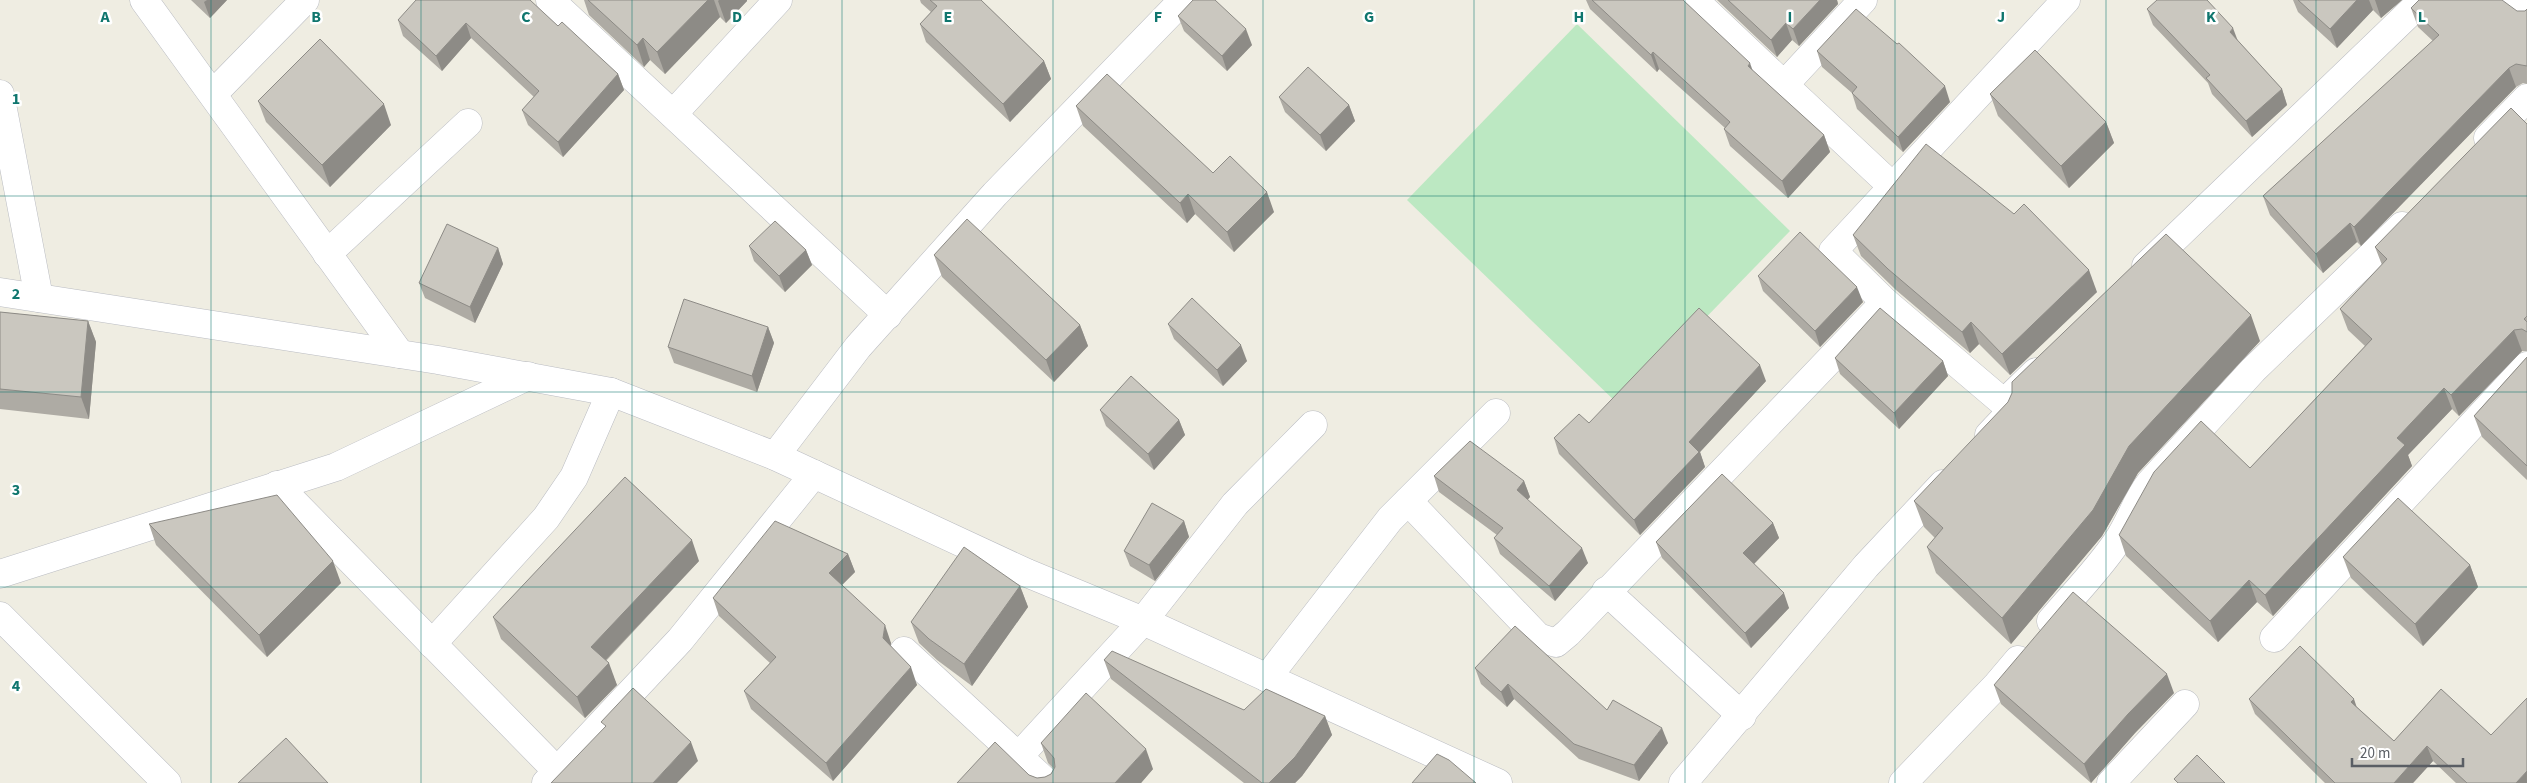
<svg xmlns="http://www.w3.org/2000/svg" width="2527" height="783" viewBox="0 0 2527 783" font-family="'Source Sans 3',sans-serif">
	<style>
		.green { fill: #bce8c2 }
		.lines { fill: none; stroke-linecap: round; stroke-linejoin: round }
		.minor-casing { stroke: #babcc2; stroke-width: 29 }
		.minor { stroke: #fff; stroke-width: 28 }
		.wall { fill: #aeaba4 }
		.shaded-wall { fill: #8d8b86 }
		.building { fill: #cac7bf; stroke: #8d8b86 }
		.grid { fill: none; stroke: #0f766e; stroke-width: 1; stroke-opacity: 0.55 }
		.grid-label { font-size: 16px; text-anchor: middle; font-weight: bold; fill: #0f766e; stroke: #fff; stroke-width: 5; stroke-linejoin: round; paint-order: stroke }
	</style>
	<rect width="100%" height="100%" fill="#efede2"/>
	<polygon class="green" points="1577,24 1790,231 1620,406 1407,200"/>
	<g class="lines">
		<defs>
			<g id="minor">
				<polyline points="144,0 400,354"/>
				<polyline points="550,0 888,315"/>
				<polyline points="1694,0 1784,85 1863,0"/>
				<polyline points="2510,0 2527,15"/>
				<polyline points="1784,85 1892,186"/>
				<polyline points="0,94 39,298"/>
				<polyline points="213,94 305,0"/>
				<polyline points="673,114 778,0"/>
				<polyline points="2488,138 2527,98"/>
				<polyline points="327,254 468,123"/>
				<polyline points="2146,266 2423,0"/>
				<polyline points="0,292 438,360 611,392 775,456 1027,573 1143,621 1498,783"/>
				<polyline points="2004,403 1885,302 1833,251 2066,0"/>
				<polyline points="1989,435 2006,417 2007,410 2004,403 2036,372"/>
				<polyline points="775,456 858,347 995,194 1183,0"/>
				<polyline points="277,485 557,771"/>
				<polyline points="1408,501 1538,637 1556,643 1568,633 1885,302"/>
				<polyline points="0,574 336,467 528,376"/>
				<polyline points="1606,591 1742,716"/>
				<polyline points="0,616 167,783"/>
				<path d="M2051,621C2072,596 2097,571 2116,543C2130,524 2135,502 2150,483L2253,370L2402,226"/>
				<polyline points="2274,638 2527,366"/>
				<polyline points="432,644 546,518 574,477 611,392"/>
				<polyline points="904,651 1047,783"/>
				<polyline points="1267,678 1390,519 1496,413"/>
				<polyline points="1019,756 1143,621 1235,504 1313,425"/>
				<polyline points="546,783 680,640 814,474"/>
				<polyline points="1683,783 1866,566 1943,484"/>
				<polyline points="1903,783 1996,686 2018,660"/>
				<polyline points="2111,783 2185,704"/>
			</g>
		</defs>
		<use href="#minor" class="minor-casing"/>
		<use href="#minor" class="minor"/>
	</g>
	<g class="wall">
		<polygon points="191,0 227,0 210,18"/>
		<polygon points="584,0 747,0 747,1 726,23 720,17 665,74 650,60 644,67 589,15"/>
		<polygon points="920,0 981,0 1044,61 1051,79 1010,122 926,42 920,24 931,12 921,3"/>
		<polygon points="1586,0 1683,0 1753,71 1824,135 1830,152 1788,198 1730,146 1724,129 1725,128 1659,69 1657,72 1590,9"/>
		<polygon points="1717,0 1837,0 1838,4 1799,46 1792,40 1777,57"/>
		<polygon points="2293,0 2402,0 2381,18 2373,10 2337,48 2298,12"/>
		<polygon points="2411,8 2517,11 2525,11 2527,9 2527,84 2523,83 2516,87 2361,246 2357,242 2323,273 2270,215 2263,196 2433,41 2418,27"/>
		<polygon points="2147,9 2238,41 2282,89 2287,105 2252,137 2212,94 2208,83 2153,25"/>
		<polygon points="1178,16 1252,45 1227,71 1184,31"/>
		<polygon points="398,20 558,26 618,74 624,90 563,157 528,125 522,110 534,97 471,38 442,71 403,36"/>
		<polygon points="1817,51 1950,102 1903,152 1857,109 1852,93 1822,67"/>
		<polygon points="1990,94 2106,122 2114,143 2069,188 1998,116"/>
		<polygon points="1279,97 1349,105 1355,121 1326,151 1285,112"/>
		<polygon points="258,101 391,125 330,187 266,122"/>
		<polygon points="1076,106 1213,173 1274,212 1234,252 1195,214 1187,223 1083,126"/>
		<polygon points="2527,124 2527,351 2522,351 2459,416 2452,409 2408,455 2412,466 2273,616 2257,602 2218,642 2126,556 2119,535 2250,468 2365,346 2348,330 2340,309 2382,265 2375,247"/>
		<polygon points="1853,235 2097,292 2010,375 1979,344 1970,353 1896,290 1861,256"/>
		<polygon points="749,246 806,250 812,265 785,292 754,261"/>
		<polygon points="498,248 503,264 475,323 425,298 419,283"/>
		<polygon points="934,255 1080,325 1088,346 1054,382 942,277"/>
		<polygon points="1758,276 1863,302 1820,347 1763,291"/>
		<polygon points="0,312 88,321 96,342 89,419 0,409"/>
		<polygon points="1168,324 1247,361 1223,386 1174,339"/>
		<polygon points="768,327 774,343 757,392 674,363 668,347"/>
		<polygon points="2260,341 2138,473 2102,536 2011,644 1936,573 1927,547 1935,538 1924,527 1914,501"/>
		<polygon points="2527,357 2527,480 2482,437 2474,416"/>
		<polygon points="1835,358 1943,361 1948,376 1899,429 1840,374"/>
		<polygon points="1766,381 1700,452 1705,467 1640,535 1559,454 1554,438 1589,423"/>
		<polygon points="1100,410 1179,420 1185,435 1154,470 1106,426"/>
		<polygon points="1434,476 1524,481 1530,497 1527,500 1588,563 1555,601 1500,554 1494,538 1497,535 1439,492"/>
		<polygon points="1184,521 1189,537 1155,581 1130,566 1124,551"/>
		<polygon points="1773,523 1779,538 1754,564 1789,608 1751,648 1662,558 1656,542"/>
		<polygon points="149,524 341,583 267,657 156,545"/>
		<polygon points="848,554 855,572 842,585 891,643 891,646 917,685 833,781 751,709 744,691 770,663 719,616 713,598"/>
		<polygon points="2343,557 2470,565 2478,587 2423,646 2351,578"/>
		<polygon points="699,561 606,661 617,685 585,718 501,639 493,617"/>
		<polygon points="1020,586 1028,607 972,686 937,660 919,643 911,622"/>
		<polygon points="1104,660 1244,710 1325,716 1332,735 1302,776 1295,783 1244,783 1111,679"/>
		<polygon points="1475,668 1607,710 1668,743 1639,781 1579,759 1514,699 1507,707 1481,684"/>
		<polygon points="1994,685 2174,693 2135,733 2091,783 2001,704"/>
		<polygon points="2441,689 2527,783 2456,783 2433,761 2413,783 2325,783 2255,714 2249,699 2357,707 2394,741"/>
		<polygon points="1041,743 1153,769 1141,783 957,783 1029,775 1037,778 1045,777 1051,774 1054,769 1048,763"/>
	</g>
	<g class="shaded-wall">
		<polygon points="207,0 227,0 210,18 204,2"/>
		<polygon points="708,0 714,0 720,17 665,74 657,52"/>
		<polygon points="719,0 747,0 747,1 726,23 718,1"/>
		<polygon points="1820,0 1837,0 1838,4 1799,46 1793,29"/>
		<polygon points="2357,0 2369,0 2373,10 2337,48 2330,29"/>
		<polygon points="2375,0 2402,0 2381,18"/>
		<polygon points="466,23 471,38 442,71 436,56"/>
		<polygon points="1786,23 1792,40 1777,57 1771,40"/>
		<polygon points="2233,28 2239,44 2230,32"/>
		<polygon points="1246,29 1252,45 1227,71 1222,56"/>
		<polygon points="643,38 650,60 644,67 637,45"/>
		<polygon points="1653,52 1659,69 1657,72 1651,55"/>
		<polygon points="1044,61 1051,79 1010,122 1003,104"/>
		<polygon points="1750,63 1756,80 1748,66"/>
		<polygon points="2509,68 2516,87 2361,246 2354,227"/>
		<polygon points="618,74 624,90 563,157 558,142"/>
		<polygon points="1945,86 1950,102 1903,152 1898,137"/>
		<polygon points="2282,89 2287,105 2252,137 2246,121"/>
		<polygon points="384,104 391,125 330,187 322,165"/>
		<polygon points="1349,105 1355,121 1326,151 1320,135"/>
		<polygon points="2106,122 2114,143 2069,188 2061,166"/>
		<polygon points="1824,135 1830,152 1788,198 1782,181"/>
		<polygon points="1267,192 1274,212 1234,252 1227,232"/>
		<polygon points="1188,194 1195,214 1187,223 1180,203"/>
		<polygon points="2350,223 2357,242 2323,273 2316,254"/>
		<polygon points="498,248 503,264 475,323 470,307"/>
		<polygon points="806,250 812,265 785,292 779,276"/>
		<polygon points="2089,270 2097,292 2010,375 2002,354"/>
		<polygon points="1857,287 1863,302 1820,347 1815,331"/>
		<polygon points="2251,315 2260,341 2138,473 2102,536 2011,644 2002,618 2129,446"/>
		<polygon points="88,321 96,342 89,419 81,397"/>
		<polygon points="1971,322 1979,344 1970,353 1962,332"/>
		<polygon points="1080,325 1088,346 1054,382 1046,360"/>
		<polygon points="768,327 774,343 757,392 752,376"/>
		<polygon points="2514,330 2522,351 2459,416 2451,395"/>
		<polygon points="1241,345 1247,361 1223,386 1217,370"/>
		<polygon points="1943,361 1948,376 1899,429 1894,413"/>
		<polygon points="1760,365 1766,381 1700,452 1705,467 1640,535 1634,520 1689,442"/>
		<polygon points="2444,388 2452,409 2408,455 2412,466 2273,616 2265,595 2397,438"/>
		<polygon points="1179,420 1185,435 1154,470 1148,454"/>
		<polygon points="1524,481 1530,497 1522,506 1517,490"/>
		<polygon points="1184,521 1189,537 1155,581 1149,565"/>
		<polygon points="1773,523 1779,538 1749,569 1743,553"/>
		<polygon points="692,540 699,561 598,668 591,647"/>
		<polygon points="1582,548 1588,563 1555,601 1549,586"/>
		<polygon points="848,554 855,572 836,591 829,573"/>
		<polygon points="333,561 341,583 267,657 259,635"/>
		<polygon points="2470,565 2478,587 2423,646 2415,624"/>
		<polygon points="2249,580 2257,602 2218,642 2210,621"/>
		<polygon points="1020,586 1028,607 972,686 964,664"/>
		<polygon points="1784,593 1789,608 1751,648 1745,633"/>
		<polygon points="885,625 891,643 889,656 883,638"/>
		<polygon points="609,663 617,685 585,718 577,697"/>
		<polygon points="911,667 917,685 833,781 826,763"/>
		<polygon points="2167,674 2174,693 2135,733 2091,783 2084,764 2128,714"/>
		<polygon points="1508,684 1514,699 1507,707 1501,692"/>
		<polygon points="2354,699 2359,714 2351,702"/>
		<polygon points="1325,716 1332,735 1302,776 1295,783 1269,783"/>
		<polygon points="1662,728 1668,743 1639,781 1634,765"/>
		<polygon points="691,742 698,761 677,783 653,783"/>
		<polygon points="2427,746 2433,761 2413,783 2394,783"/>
		<polygon points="1146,749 1153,769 1141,783 1115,783"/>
		<polygon points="2527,771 2527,783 2516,783"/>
	</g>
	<g class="building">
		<polygon points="416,0 530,0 558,26 562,22 618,74 558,142 522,110 539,91 466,23 436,56 398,20"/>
		<polygon points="588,0 708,0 657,52 643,38 637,45"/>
		<polygon points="930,0 981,0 1044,61 1003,104 920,24 937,6"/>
		<polygon points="1193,0 1215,0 1246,29 1222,56 1178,16"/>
		<polygon points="1592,0 1683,0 1750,63 1748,66 1824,135 1782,181 1724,129 1730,122 1653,52 1651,55"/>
		<polygon points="1728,0 1820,0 1793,29 1786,23 1771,40"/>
		<polygon points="2157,0 2207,0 2233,28 2230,32 2282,89 2246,121 2206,78 2210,75 2147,9"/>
		<polygon points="2298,0 2357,0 2330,29"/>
		<polygon points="2419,0 2502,0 2517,11 2525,11 2527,9 2527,66 2516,64 2509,68 2354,227 2350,223 2316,254 2263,196 2439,35 2411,8"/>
		<polygon points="1856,9 1897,44 1899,43 1945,86 1898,137 1852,93 1857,87 1817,51"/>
		<polygon points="320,39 384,104 322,165 258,101"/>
		<polygon points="2035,50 2106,122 2061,166 1990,94"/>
		<polygon points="1308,67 1349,105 1320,135 1279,97"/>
		<polygon points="1107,74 1213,173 1230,156 1267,192 1227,232 1188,194 1180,203 1076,106"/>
		<polygon points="2511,108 2527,124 2527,316 2524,319 2527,322 2527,332 2522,329 2514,330 2451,395 2444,388 2397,438 2405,445 2265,595 2249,580 2210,621 2119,535 2154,472 2201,421 2250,468 2372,339 2340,309 2387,259 2375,247"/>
		<polygon points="1926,144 2014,214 2024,204 2089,270 2002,354 1971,322 1962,332 1888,269 1853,235"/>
		<polygon points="967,219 1080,325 1046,360 934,255"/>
		<polygon points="775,221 806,250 779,276 749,246"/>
		<polygon points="447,224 498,248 470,307 419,283"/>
		<polygon points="1800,232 1857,287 1815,331 1758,276"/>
		<polygon points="2166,234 2251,315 2129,446 2093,510 2002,618 1927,547 1943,528 1914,501 2008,402 2012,393 2012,382"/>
		<polygon points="1192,298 1241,345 1217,370 1168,324"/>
		<polygon points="684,299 768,327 752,376 668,347"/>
		<polygon points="1699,308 1760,365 1689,442 1699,452 1634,520 1554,438 1579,414 1589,423"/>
		<polygon points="1880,308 1943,361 1894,413 1835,358"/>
		<polygon points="0,312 88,321 81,397 0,389"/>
		<polygon points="2527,357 2527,466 2474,416"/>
		<polygon points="1131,376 1179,420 1148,454 1100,410"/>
		<polygon points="1470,441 1524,481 1517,490 1582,548 1549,586 1494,538 1503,528 1434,476"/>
		<polygon points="1722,474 1773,523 1743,553 1784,593 1745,633 1656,542"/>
		<polygon points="625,477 692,540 591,647 609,663 577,697 493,617"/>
		<polygon points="277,495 333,561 259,635 149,524"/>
		<polygon points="2398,498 2470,565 2415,624 2343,557"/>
		<polygon points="1152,503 1184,521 1149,565 1124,551"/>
		<polygon points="775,521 848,554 829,573 885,625 883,638 911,667 826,763 744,691 776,657 713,598"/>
		<polygon points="964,547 1020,586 964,664 929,639 911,622"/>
		<polygon points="2073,592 2167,674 2128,714 2084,764 1994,685"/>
		<polygon points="1515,626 1607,710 1613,700 1662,728 1634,765 1574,744 1508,684 1501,692 1475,668"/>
		<polygon points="2300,646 2354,699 2351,702 2394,741 2441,689 2491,735 2527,698 2527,771 2516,783 2467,783 2427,746 2394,783 2335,783 2249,699"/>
		<polygon points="1112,651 1244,710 1266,689 1325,716 1295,757 1269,783 1262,783 1104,660"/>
		<polygon points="633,688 691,742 653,783 551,783 606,726 601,722"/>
		<polygon points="1086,693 1146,749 1115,783 957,783 995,742 1029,775 1037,778 1045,777 1051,774 1055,767 1054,758 1041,743"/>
		<polygon points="286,738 328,783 238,783"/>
		<polygon points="1437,754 1449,760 1476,783 1412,783"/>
		<polygon points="2197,755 2225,783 2178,783 2174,779"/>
	</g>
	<path class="grid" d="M211,0V783M421,0V783M632,0V783M842,0V783M1053,0V783M1263,0V783M1474,0V783M1685,0V783M1895,0V783M2106,0V783M2316,0V783M0,196H2527M0,392H2527M0,587H2527"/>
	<g class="grid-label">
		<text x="105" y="22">A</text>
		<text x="316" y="22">B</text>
		<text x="526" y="22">C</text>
		<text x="737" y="22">D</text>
		<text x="948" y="22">E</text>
		<text x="1158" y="22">F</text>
		<text x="1369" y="22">G</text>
		<text x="1579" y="22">H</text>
		<text x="1790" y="22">I</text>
		<text x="2001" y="22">J</text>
		<text x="2211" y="22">K</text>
		<text x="2422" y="22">L</text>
		<text x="16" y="104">1</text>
		<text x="16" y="299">2</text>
		<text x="16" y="495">3</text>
		<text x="16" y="691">4</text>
	</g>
	<path d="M2352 758v8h111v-8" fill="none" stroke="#5a5e64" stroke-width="2.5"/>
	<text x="2360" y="758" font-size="15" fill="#5a5e64" stroke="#ffffff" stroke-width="4" paint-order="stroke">20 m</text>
</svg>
